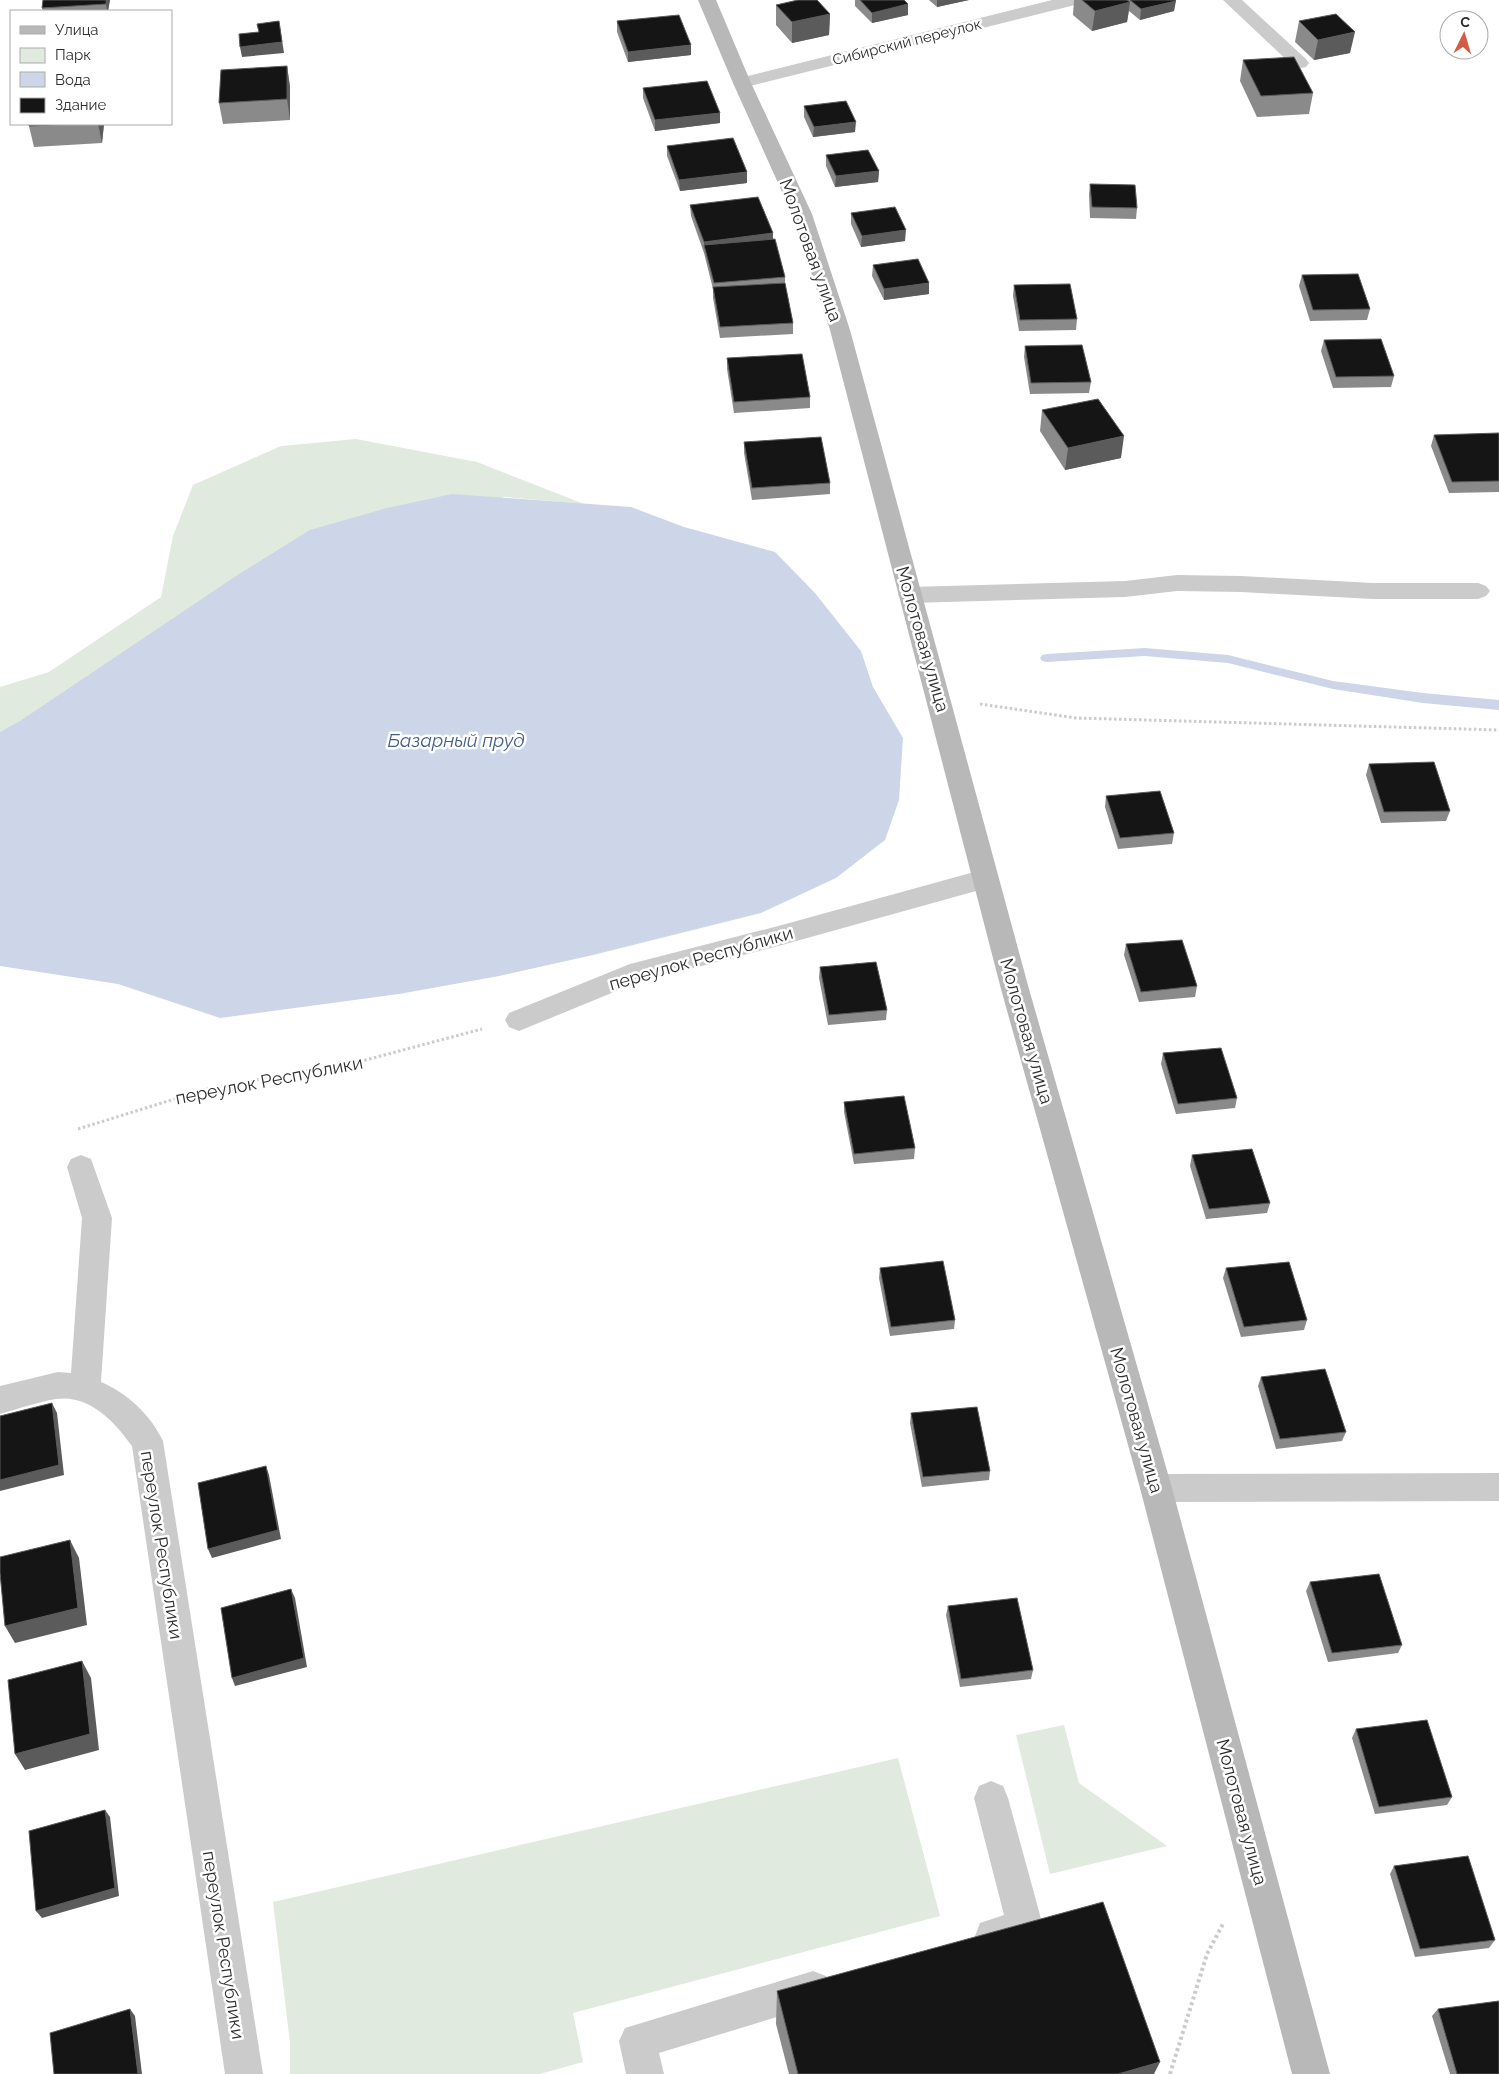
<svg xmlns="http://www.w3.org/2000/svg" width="1499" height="2074" viewBox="0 0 1499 2074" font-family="Raleway,sans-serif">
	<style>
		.green { fill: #e1eade }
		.water { fill: #ccd6e8 }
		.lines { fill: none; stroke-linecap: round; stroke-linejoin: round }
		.stream { fill: #ccd6e8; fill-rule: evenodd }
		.path-far1 { stroke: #cbcbcb; stroke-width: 3; stroke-dasharray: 2.5 2.5; stroke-linecap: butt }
		.path { stroke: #cbcbcb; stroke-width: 4; stroke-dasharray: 3 3; stroke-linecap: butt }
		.lane { fill: #cbcbcb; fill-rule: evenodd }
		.street { fill: #cbcbcb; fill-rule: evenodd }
		.secondary { fill: #b8b8b8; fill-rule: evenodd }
		.wall { fill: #8a8a8a }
		.shaded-wall { fill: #5b5b5b }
		.building { fill: #151515; stroke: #5b5b5b }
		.labels { text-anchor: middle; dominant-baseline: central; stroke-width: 5; stroke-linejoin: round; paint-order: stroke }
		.far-street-label { font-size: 15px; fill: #2e2e2e; stroke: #fff }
		.street-label { font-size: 18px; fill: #2e2e2e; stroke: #fff }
		.water-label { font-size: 19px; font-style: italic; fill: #455e88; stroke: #fff }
	</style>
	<rect width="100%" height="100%" fill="#fff"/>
	<g class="green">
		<polygon points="356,439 477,462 584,504 504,497 0,732 0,687 49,672 161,597 173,536 193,485 281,446"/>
		<polygon points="1064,1725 1079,1783 1167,1846 1050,1874 1016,1735"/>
		<polygon points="898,1758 940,1916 573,2013 583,2062 540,2074 290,2074 290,2043 273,1902"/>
	</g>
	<polygon class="water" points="452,494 631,507 684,527 775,552 815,593 861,651 873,687 903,738 899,800 885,840 836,878 761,913 593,955 499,976 399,994 220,1018 118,984 0,966 0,732 20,721 239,574 310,530 387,508"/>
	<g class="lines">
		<polygon class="stream" points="1145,648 1228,655 1333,681 1423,693 1499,700 1499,710 1423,703 1333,689 1228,663 1145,656 1047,662 1042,661 1040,658 1042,655 1047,654"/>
		<g class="path-far1">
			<polyline points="980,704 1076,718 1499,730"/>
			<polyline points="78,1129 210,1088 358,1062 482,1029"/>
		</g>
		<polyline class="path" points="1170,2074 1207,1954 1224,1922"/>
		<g class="lane">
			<polygon points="1177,575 1241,576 1373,583 1478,583 1486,586 1490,591 1486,596 1478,599 1373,599 1241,592 1177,591 1125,597 910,603 902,600 898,595 902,590 910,587 1125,581"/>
			<polygon points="991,1781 1003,1786 1008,1798 1043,1926 1038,1939 993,1954 980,1949 975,1936 980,1923 1004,1915 974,1798 979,1786"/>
			<polygon points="813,1971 826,1976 831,1989 826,2002 659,2053 664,2074 626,2074 619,2041 625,2028"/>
		</g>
		<g class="street">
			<polygon points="1052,0 1082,0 1079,4 742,88 736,87 733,83 736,79"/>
			<polygon points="1223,0 1242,0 1306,59 1309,63 1306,67 1300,68 1294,67"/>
			<polygon points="985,869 994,872 998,879 994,886 782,945 636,983 519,1031 509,1027 505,1020 509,1013 630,964 782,925"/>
			<path d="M81,1155L91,1159L112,1218L101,1382C128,1394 150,1414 163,1441L263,2074H225L132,1446C115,1422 89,1394 56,1399C38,1402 18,1409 0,1414V1386L58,1372L71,1373L82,1218L67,1167L71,1159Z"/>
			<polygon points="1499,1473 1499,1501 1156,1502 1145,1498 1140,1488 1145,1478 1156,1474"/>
		</g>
		<polygon class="secondary" points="698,0 716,0 751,83 812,214 850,330 1029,989 1172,1488 1330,2074 1292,2074 1140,1488 1001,989 830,330 792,214 733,83"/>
	</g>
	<g class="wall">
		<polygon points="110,0 108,11 43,11 42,8"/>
		<polygon points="855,0 904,0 908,4 908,15 872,23 855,6"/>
		<polygon points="929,0 969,0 937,7"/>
		<polygon points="1074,0 1175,0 1174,11 1140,20 1129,11 1127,22 1092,31 1073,15"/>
		<polygon points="776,5 830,14 829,35 792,43 776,25"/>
		<polygon points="617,21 691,55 628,62 617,32"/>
		<polygon points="1299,21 1350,53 1314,60 1295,42"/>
		<polygon points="1243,60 1313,93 1309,114 1257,117 1240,81"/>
		<polygon points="287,66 290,87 290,120 223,124 219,103"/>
		<polygon points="643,88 720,113 720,123 655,131 643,98"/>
		<polygon points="804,106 855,132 813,137 804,117"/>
		<polygon points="29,124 104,124 102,143 34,147 29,126"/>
		<polygon points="667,146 747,183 680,191 667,156"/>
		<polygon points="826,155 879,171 878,182 835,187 826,166"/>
		<polygon points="1090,184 1137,208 1136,219 1090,218 1089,195"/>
		<polygon points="690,205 773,239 785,277 785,284 793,323 793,334 720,338 713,298 713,289 704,253 691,216"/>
		<polygon points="851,213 905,241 861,247 851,224"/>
		<polygon points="873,265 929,294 884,300 872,276"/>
		<polygon points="1302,275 1370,309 1367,320 1310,321 1299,286"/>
		<polygon points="1014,285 1077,319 1076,330 1019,331 1013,296"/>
		<polygon points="1324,340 1394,376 1391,387 1333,388 1321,351"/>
		<polygon points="1025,346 1091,382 1089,393 1030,394 1024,357"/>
		<polygon points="727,358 810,397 810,408 734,413 727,369"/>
		<polygon points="1042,410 1121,458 1065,470 1040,431"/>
		<polygon points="1499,434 1499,492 1449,493 1431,446 1434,435"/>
		<polygon points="744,442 830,483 830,494 752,500 744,453"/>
		<polygon points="1369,764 1450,811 1446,821 1381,823 1366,775"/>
		<polygon points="1106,796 1174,833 1172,844 1118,849 1105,807"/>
		<polygon points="1126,944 1197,986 1195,997 1139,1002 1124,955"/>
		<polygon points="820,967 887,1010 886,1020 828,1025 819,978"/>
		<polygon points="1163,1053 1237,1098 1235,1108 1176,1114 1161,1064"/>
		<polygon points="844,1102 915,1148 914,1159 854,1164 844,1112"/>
		<polygon points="1192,1155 1270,1203 1267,1213 1206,1219 1190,1166"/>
		<polygon points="880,1268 955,1320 954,1329 890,1336 879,1278"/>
		<polygon points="1226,1268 1307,1320 1304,1330 1241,1337 1223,1278"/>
		<polygon points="1261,1377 1346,1432 1342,1441 1276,1449 1258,1386"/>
		<polygon points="911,1413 990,1471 989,1480 922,1487 910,1423"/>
		<polygon points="1310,1582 1402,1645 1398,1653 1328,1662 1306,1591"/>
		<polygon points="948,1606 1033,1670 1031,1679 960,1687 946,1615"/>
		<polygon points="1356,1729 1452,1797 1447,1805 1375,1814 1352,1738"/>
		<polygon points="1394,1866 1495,1940 1489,1948 1415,1957 1390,1874"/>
		<polygon points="777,1991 1154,2074 789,2074 776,2024"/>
		<polygon points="1438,2009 1499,2074 1450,2074 1432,2016"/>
	</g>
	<g class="shaded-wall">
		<polygon points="106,0 110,0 108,11 107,11 106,4"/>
		<polygon points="937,0 969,0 937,7"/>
		<polygon points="1176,1 1174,11 1140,20 1141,9"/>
		<polygon points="1130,2 1127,22 1092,31 1095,11"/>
		<polygon points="908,4 908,15 872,23 872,13"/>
		<polygon points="830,14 829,35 792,43 792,22"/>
		<polygon points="279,21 284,53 242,57 240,47"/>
		<polygon points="1355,32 1350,53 1314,60 1318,40"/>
		<polygon points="691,45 691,55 628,62 628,52"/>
		<polygon points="287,66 290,87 290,120 287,99"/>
		<polygon points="720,113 720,123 655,131 655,120"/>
		<polygon points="856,122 855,132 813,137 814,127"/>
		<polygon points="98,124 104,124 102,143"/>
		<polygon points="879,171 878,182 835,187 836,176"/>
		<polygon points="747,172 747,183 680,191 679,180"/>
		<polygon points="906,230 905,241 861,247 862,236"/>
		<polygon points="773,233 773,244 704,245 704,253 704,242"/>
		<polygon points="929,283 929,294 884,300 884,289"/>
		<polygon points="1124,436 1121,458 1065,470 1068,448"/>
		<polygon points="52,1403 57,1413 64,1475 0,1491 0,1480"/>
		<polygon points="266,1466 269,1475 281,1539 212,1558 208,1549"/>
		<polygon points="70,1540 79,1558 87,1625 15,1643 5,1626"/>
		<polygon points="291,1589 295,1598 307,1667 235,1686 232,1678"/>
		<polygon points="82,1661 91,1678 99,1750 25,1770 15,1754"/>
		<polygon points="105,1810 110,1817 119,1896 42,1918 36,1911"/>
		<polygon points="130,2009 135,2016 142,2074 138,2074"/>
		<polygon points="1160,2062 1154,2074 1118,2074"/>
	</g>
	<g class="building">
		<polygon points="43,0 106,0 106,4 42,8"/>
		<polygon points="798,0 817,0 830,14 792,22 776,5"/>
		<polygon points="860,0 904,0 908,4 872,13"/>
		<polygon points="1082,0 1127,0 1130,2 1095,11"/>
		<polygon points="1130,0 1175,0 1176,1 1141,9"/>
		<polygon points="1336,14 1355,32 1318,40 1299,21"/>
		<polygon points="679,15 691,45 628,52 617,21"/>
		<polygon points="279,21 282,42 240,47 239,34 259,32 257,24"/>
		<polygon points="1294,57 1313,93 1261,96 1243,60"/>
		<polygon points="287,66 287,99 219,103 221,70"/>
		<polygon points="707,81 720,113 655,120 643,88"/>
		<polygon points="846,101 856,122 814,127 804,106"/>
		<polygon points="29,124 72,124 29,126"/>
		<polygon points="733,138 747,172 679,180 667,146"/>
		<polygon points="868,150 879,171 836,176 826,155"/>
		<polygon points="1090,184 1135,185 1137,208 1092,207"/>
		<polygon points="758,197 773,233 704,242 690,205"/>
		<polygon points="895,207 906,230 862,236 851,213"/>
		<polygon points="775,239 785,277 714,283 704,245"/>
		<polygon points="918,259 929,283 884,289 873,265"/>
		<polygon points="1358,274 1370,309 1313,310 1302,275"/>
		<polygon points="785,283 793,323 720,327 713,287"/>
		<polygon points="1070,284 1077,319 1020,320 1014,285"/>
		<polygon points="1381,339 1394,376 1336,377 1324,340"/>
		<polygon points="1082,345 1091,382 1031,383 1025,346"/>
		<polygon points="802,354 810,397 734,402 727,358"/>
		<polygon points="1098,399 1124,436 1068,448 1042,410"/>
		<polygon points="1499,433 1499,481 1452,482 1434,435"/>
		<polygon points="821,437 830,483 752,488 744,442"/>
		<polygon points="1434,762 1450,811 1384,812 1369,764"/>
		<polygon points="1160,791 1174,833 1120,838 1106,796"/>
		<polygon points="1182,940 1197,986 1141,992 1126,944"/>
		<polygon points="876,962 887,1010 829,1015 820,967"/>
		<polygon points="1221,1048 1237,1098 1178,1104 1163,1053"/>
		<polygon points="904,1096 915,1148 854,1154 844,1102"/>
		<polygon points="1252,1149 1270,1203 1209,1209 1192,1155"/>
		<polygon points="943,1261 955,1320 891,1327 880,1268"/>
		<polygon points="1289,1262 1307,1320 1244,1327 1226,1268"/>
		<polygon points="1325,1369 1346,1432 1280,1439 1261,1377"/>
		<polygon points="52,1403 59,1465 0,1480 0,1416"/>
		<polygon points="977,1407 990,1471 923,1477 911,1413"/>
		<polygon points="266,1466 278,1530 208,1549 198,1483"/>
		<polygon points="70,1540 78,1608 5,1626 0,1573 0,1557"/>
		<polygon points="1379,1574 1402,1645 1332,1653 1310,1582"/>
		<polygon points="291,1589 304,1658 232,1678 221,1608"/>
		<polygon points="1017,1598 1033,1670 961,1679 948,1606"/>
		<polygon points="82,1661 90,1734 15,1754 8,1680"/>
		<polygon points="1427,1720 1452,1797 1379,1807 1356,1729"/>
		<polygon points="105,1810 115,1888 36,1911 29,1831"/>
		<polygon points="1468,1856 1495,1940 1420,1949 1394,1866"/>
		<polygon points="1103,1902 1160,2062 1118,2074 798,2074 777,1991"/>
		<polygon points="1499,2001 1499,2074 1457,2074 1438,2009"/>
		<polygon points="130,2009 138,2074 54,2074 50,2033"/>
	</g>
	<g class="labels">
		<g class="far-street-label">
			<text transform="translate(907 42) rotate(-14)">Сибирский переулок</text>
		</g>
		<g class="street-label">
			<text transform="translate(811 250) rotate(70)">Молотовая улица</text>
			<text transform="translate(923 639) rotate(74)">Молотовая улица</text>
			<text transform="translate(701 958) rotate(-16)">переулок Республики</text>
			<text transform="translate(1027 1031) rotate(74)">Молотовая улица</text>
			<text transform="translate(269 1080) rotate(-11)">переулок Республики</text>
			<text transform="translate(1137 1420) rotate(74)">Молотовая улица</text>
			<text transform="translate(162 1545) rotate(81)">переулок Республики</text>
			<text transform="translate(1242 1812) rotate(75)">Молотовая улица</text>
			<text transform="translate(224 1945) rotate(81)">переулок Республики</text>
		</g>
		<g class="water-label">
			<text x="456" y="740">Базарный пруд</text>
		</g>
	</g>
	<rect x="10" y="10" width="162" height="115" fill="#ffffff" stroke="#ababab"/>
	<rect x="20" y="26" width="25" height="8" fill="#b8b8b8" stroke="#ababab"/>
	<text x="55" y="35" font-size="15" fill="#2e2e2e">Улица</text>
	<rect x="20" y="48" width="25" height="15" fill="#e1eade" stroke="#ababab"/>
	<text x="55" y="60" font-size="15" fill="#2e2e2e">Парк</text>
	<rect x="20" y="72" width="25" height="15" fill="#ccd6e8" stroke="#ababab"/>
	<text x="55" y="85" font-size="15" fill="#2e2e2e">Вода</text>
	<rect x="20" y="98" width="25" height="15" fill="#151515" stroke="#ababab"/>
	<text x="55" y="110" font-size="15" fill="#2e2e2e">Здание</text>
	<g transform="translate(1464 35) rotate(5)"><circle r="24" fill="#ffffff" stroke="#ababab"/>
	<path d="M0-4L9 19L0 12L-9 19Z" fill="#d25c44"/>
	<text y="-8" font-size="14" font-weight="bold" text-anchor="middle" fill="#2e2e2e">С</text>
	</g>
</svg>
